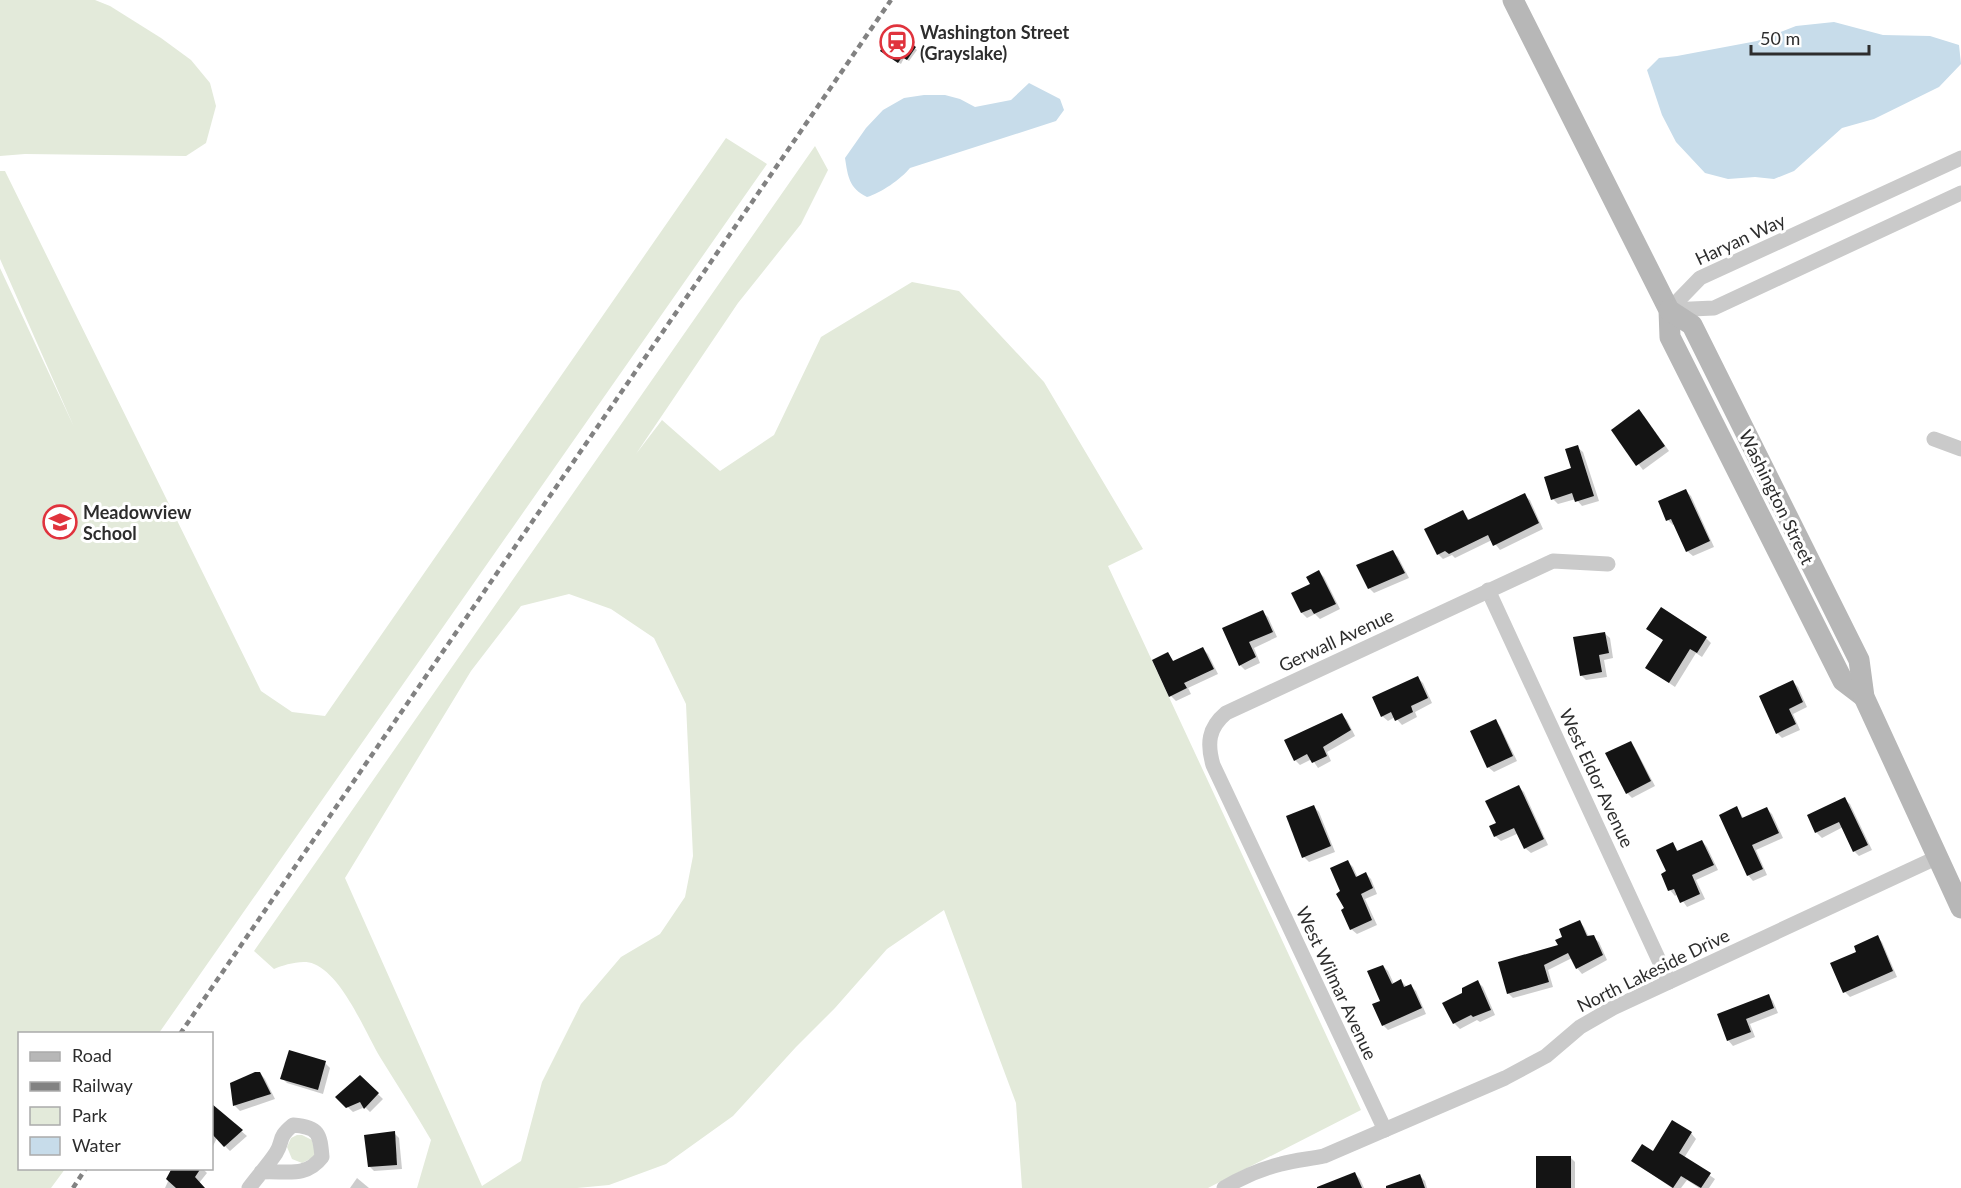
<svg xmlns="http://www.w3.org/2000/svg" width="1961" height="1188" viewBox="0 0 1961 1188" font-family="Lato,sans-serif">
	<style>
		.green { fill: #e3eada; fill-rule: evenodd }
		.water { fill: #c7dcea }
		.shadow { fill: #0003 }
		.building { fill: #141414 }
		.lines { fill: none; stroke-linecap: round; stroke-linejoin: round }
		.street { stroke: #cacaca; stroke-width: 15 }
		.secondary { stroke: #b7b7b7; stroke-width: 21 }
		.rail { stroke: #828282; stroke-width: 4.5; stroke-dasharray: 6 4.5; stroke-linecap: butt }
		.labels { text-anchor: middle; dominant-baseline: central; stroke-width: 6; stroke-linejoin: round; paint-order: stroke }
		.poi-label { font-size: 18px; font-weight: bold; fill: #2d2d2d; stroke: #fff; text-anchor: start }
		.street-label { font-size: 18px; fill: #2d2d2d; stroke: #fff }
	</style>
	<rect width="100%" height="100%" fill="#fff"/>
	<g class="green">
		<polygon points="0,0 95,0 110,6 161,38 191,60 210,83 216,106 206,143 186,156 25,154 0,156"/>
		<polygon points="726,138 767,164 159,1033 20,1034 20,1168 65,1169 51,1188 0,1188 0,268 74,427 0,259 0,171 5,171 261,691 292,712 325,716"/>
		<path d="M815,146L828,170L801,224L738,303L636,454L662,420L720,471L774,435L821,337L912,282L959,291L1044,382L1143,549L1108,566L1361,1110L1208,1188H1022L1016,1103L944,910L887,949L835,1008L796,1047L733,1116L666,1164L609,1185L577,1188H417L431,1140C415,1112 397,1085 380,1057C365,1032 343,976 314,964C303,959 284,965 274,969L254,951ZM569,594L611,609L654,638L686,704L693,856L685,897L660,934L621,957L581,1004L542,1082L521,1161L482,1186L345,878L471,671L521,606Z"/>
		<polygon points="297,1135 302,1135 312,1140 316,1156 302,1163 292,1159 287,1147 291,1138"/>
	</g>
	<g class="water">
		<polygon points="1834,22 1883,35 1930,36 1959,45 1961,64 1939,87 1874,119 1842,128 1794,171 1774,179 1755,177 1728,179 1705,173 1676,142 1662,115 1647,70 1659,58 1677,56 1757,41 1796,26"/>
		<path d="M1029,83L1060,99L1064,110L1056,121L910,168C901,179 881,193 867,197C849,188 848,177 845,158L866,128L883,110L904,98L924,95H945L960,99L975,107L1011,100Z"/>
	</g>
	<g class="shadow">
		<polygon points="898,30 915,42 912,46 917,50 909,61 904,58 901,64 884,53"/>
		<polygon points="1644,416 1669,451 1643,470 1613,430"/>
		<polygon points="1577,447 1583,452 1599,501 1582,506 1576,499 1558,504 1553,499 1573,469"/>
		<polygon points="1686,491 1691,496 1714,547 1693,556 1687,551 1675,524 1673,525 1668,520"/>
		<polygon points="1524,495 1530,500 1543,529 1500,550 1492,540 1455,558 1452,555 1443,559 1438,554 1463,512 1470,521"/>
		<polygon points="1392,552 1398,557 1409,578 1374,593 1369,588"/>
		<polygon points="1319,572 1324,577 1340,609 1320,619 1315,614 1307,618 1302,613 1293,593 1312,584"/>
		<polygon points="1262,612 1268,617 1277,637 1254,648 1260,663 1245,670 1240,665 1224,629"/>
		<polygon points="1604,633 1610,638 1613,658 1604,660 1607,677 1586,680 1581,675"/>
		<polygon points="1706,638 1711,643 1702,657 1696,653 1675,687 1647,668"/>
		<polygon points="1203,649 1208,654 1218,674 1188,688 1191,694 1176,701 1171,696 1168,654 1174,662"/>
		<polygon points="1418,678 1423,683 1432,703 1415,712 1417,717 1402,725 1395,717 1388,721 1382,716"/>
		<polygon points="1793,682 1798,687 1807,707 1793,714 1800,730 1782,738 1777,733"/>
		<polygon points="1341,715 1347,720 1355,736 1327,752 1331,761 1318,768 1312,759 1300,765 1295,760"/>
		<polygon points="1495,721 1500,726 1517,761 1494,772 1488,767"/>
		<polygon points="1630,742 1635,748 1655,786 1632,798 1627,793"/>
		<polygon points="1519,787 1524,792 1548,845 1531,853 1525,848 1519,833 1501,841 1495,836 1498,824"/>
		<polygon points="1844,799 1850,804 1872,850 1859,856 1854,851 1843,827 1822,838 1816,832 1809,816"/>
		<polygon points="1314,807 1319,812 1335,852 1309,862 1304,857"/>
		<polygon points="1737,808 1744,819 1767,809 1772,814 1783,838 1756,850 1767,875 1753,881 1748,875 1721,815"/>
		<polygon points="1702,841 1707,847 1718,870 1696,880 1705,899 1687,907 1678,894 1675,896 1670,890 1668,872 1673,844 1679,852"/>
		<polygon points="1348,862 1353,867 1358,878 1366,874 1371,879 1377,894 1365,899 1377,925 1357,934 1351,929 1342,892"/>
		<polygon points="1579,921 1584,927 1589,937 1593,937 1599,942 1607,960 1582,974 1577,968 1572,958 1548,970 1553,987 1513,998 1508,993 1560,946 1564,937"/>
		<polygon points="1877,937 1882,942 1897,977 1850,997 1845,992 1858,953"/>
		<polygon points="1383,966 1388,971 1394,984 1401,981 1406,986 1411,986 1416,991 1426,1014 1388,1030 1383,1025"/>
		<polygon points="1478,982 1483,987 1495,1015 1480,1022 1477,1020 1460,1029 1455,1024 1444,1004 1463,994"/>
		<polygon points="1768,995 1773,1001 1778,1013 1750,1024 1755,1037 1733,1046 1728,1040 1718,1015"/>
		<polygon points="325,1063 330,1068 323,1094 287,1083 282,1078"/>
		<polygon points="260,1073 265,1079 275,1099 240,1111 235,1106 232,1084"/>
		<polygon points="360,1077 383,1099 370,1112 365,1107 353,1112 337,1097"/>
		<polygon points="214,1108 247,1136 230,1151 217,1138 212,1148 212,1111"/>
		<polygon points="394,1133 399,1138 402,1169 374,1171 369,1166"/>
		<polygon points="1691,1133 1696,1139 1684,1158 1715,1179 1709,1188 1699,1188 1687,1180 1681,1188 1672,1188 1633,1161 1654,1153"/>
		<polygon points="1570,1157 1575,1162 1575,1188 1538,1188"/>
		<polygon points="174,1168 202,1168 207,1173 199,1183 204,1188 165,1188"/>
		<polygon points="1355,1174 1360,1179 1364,1188 1339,1188"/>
		<polygon points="1420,1176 1425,1181 1427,1188 1400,1188"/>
		<polygon points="357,1178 369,1188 350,1188"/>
	</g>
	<g class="building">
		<polygon points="897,28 913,39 910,43 916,47 907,60 902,57 898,63 880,51 884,44 881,42 889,30 894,33"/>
		<polygon points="1639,409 1665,446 1636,466 1611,430"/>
		<polygon points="1578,445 1594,496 1575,502 1572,493 1551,500 1544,477 1571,468 1565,449"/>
		<polygon points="1686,489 1710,541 1686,552 1671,519 1666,521 1658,501"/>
		<polygon points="1525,493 1539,523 1493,546 1488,535 1449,554 1445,551 1437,555 1424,529 1463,510 1468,520"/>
		<polygon points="1393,550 1405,573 1368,589 1356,565"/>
		<polygon points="1319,570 1336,604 1314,614 1311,609 1301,613 1291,593 1310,584 1306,577"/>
		<polygon points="1661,607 1707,637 1697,653 1690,649 1669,683 1645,668 1663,640 1646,629"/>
		<polygon points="1263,610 1273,632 1249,642 1256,657 1239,666 1222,628"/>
		<polygon points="1605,632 1609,653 1599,655 1602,672 1580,676 1573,637"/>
		<polygon points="1203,647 1214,669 1184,683 1187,688 1169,697 1152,660 1168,652 1173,661"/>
		<polygon points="1418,676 1428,698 1411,706 1413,712 1395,721 1391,712 1381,717 1372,697"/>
		<polygon points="1793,680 1803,702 1789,709 1796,724 1776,734 1759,696"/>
		<polygon points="1342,713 1351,730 1323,747 1327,756 1312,763 1307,754 1294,761 1284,740"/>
		<polygon points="1496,719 1513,756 1487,768 1470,731"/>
		<polygon points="1631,741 1651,781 1626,794 1605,753"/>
		<polygon points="1519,785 1544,839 1524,849 1514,828 1494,837 1489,826 1496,823 1485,801"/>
		<polygon points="1845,797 1868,845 1853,852 1839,822 1815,833 1807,815"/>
		<polygon points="1314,805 1331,846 1302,858 1286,816"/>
		<polygon points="1737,806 1742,818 1767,807 1779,833 1752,845 1763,869 1747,876 1719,815"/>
		<polygon points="1702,840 1714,865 1692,875 1700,894 1680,903 1674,889 1668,891 1661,874 1666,871 1656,850 1673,842 1677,851"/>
		<polygon points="1348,860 1356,877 1366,872 1373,888 1361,894 1372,920 1350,930 1341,910 1344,908 1336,894 1340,891 1330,868"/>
		<polygon points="1580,920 1587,936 1594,935 1603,955 1576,969 1568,953 1544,965 1549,982 1507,994 1498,962 1558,945 1555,940 1562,937 1559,929"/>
		<polygon points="1878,935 1893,971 1843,993 1830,963 1856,952 1854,946"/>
		<polygon points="1383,965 1392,984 1401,979 1404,987 1411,984 1422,1008 1382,1026 1372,1004 1380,1001 1367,971"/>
		<polygon points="1478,980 1491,1010 1473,1017 1471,1015 1453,1024 1442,1003 1462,993 1462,988"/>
		<polygon points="1769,994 1774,1008 1746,1019 1751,1032 1727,1041 1717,1014"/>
		<polygon points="289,1050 326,1061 318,1090 280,1079"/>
		<polygon points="255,1072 260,1072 271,1094 233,1106 230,1083"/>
		<polygon points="360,1075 379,1093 364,1109 360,1102 346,1108 335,1097"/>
		<polygon points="212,1104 243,1130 224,1147 212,1134"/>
		<polygon points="1672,1120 1692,1132 1679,1153 1711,1173 1701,1188 1681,1176 1673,1188 1631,1161 1642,1144 1653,1151"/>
		<polygon points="395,1131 397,1165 368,1167 364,1135"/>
		<rect x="1536" y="1156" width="35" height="32"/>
		<polygon points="172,1168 201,1168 195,1177 205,1188 176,1188 166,1179"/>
		<polygon points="1355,1172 1362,1188 1317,1188 1317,1187"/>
		<polygon points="1420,1174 1425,1188 1386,1188 1386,1186"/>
	</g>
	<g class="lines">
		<g class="street">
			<polyline points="1669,310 1700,278 1961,158"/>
			<polyline points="1669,310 1714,308 1961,193"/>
			<polyline points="1934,439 1961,449"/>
			<polyline points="1488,590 1669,982"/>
			<path d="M1385,1130L1213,765C1207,744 1208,728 1226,713L1553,561L1608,564"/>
			<path d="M249,1188C258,1176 268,1165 276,1153C284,1140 277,1138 293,1125C319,1127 320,1134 322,1157C305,1179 285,1170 261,1172"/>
			<path d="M1224,1188C1242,1177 1261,1169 1281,1164C1295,1160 1310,1159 1324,1156L1505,1078L1546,1056L1580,1027L1613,1008L1938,857"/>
		</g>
		<g class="secondary">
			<polyline points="1513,0 1669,310 1670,337 1843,681 1864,697"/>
			<polyline points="1669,310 1692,325 1859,660 1864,697 1961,908"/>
		</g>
		<g class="rail">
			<polyline points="180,1034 891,0"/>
			<polyline points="73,1188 86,1168"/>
		</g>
	</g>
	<defs>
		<symbol id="station-ring" viewBox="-11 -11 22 22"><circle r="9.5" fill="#fff" stroke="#e0333d" stroke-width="1.5"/><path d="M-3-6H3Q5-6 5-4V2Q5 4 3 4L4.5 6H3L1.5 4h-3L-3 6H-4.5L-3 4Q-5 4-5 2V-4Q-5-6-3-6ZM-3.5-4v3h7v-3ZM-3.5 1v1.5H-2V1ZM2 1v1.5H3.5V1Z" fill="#e0333d"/></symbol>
		<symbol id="school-ring" viewBox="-11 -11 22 22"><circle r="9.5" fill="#fff" stroke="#e0333d" stroke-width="1.5"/><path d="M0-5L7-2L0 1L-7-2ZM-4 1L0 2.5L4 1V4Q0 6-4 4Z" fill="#e0333d"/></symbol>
	</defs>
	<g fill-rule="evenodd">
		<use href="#station-ring" x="878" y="23" width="38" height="38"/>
		<use href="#school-ring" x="41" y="503" width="38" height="38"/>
	</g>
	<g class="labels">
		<g class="poi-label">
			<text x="920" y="32">Washington Street<tspan x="920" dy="21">(Grayslake)</tspan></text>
			<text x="83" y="512">Meadowview<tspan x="83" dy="21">School</tspan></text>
		</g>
		<g class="street-label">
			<text transform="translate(1740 239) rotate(-25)">Haryan Way</text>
			<text transform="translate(1777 497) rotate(64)">Washington Street</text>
			<text transform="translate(1336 640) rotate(-25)">Gerwall Avenue</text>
			<text transform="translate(1597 778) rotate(65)">West Eldor Avenue</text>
			<text transform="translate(1653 970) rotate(-26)">North Lakeside Drive</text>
			<text transform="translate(1337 983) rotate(65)">West Wilmar Avenue</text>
		</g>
	</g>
	<rect x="18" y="1032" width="195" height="138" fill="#ffffff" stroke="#ababab" stroke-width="1.5"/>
	<rect x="30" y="1052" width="30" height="9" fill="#b7b7b7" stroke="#ababab" stroke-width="1.5"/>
	<text x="72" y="1062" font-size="18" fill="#2d2d2d">Road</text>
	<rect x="30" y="1082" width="30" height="9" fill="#828282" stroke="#ababab" stroke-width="1.5"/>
	<text x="72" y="1092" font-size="18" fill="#2d2d2d">Railway</text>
	<rect x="30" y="1107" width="30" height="18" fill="#e3eada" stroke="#ababab" stroke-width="1.5"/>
	<text x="72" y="1122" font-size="18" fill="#2d2d2d">Park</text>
	<rect x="30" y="1137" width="30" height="18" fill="#c7dcea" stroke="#ababab" stroke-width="1.5"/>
	<text x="72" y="1152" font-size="18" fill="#2d2d2d">Water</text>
	<path d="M1751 45v9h118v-9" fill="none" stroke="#2d2d2d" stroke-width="3"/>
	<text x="1760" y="45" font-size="18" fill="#2d2d2d" stroke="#ffffff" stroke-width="4.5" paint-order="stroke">50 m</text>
</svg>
